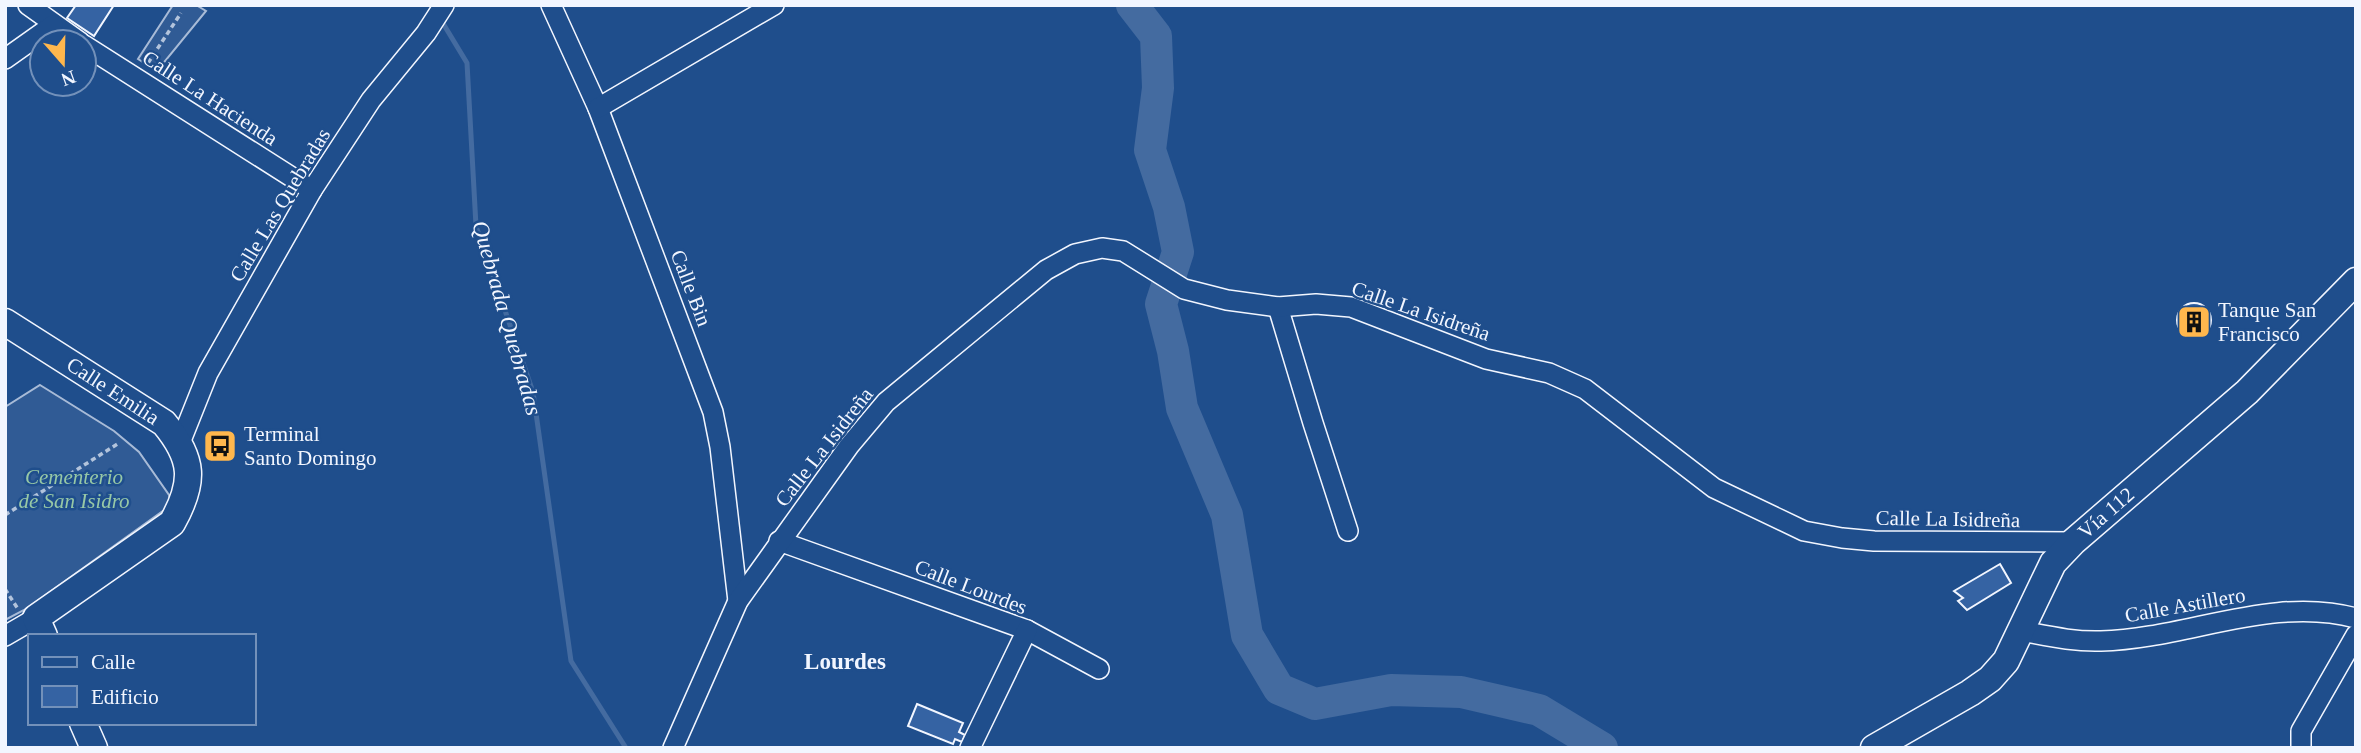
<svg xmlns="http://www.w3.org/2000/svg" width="2361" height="753" viewBox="0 0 2361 753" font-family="Georgia,serif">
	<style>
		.built { fill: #305b95; stroke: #a8bbd7; stroke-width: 2 }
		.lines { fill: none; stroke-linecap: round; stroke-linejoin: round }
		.stream { stroke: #446ba0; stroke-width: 5 }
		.river { stroke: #446ba0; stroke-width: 32 }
		.building { fill: #3563a3; stroke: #f2f6ff; stroke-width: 2 }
		.minor-casing { stroke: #f2f6ff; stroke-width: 22 }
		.major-casing { stroke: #f2f6ff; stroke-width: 29 }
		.path { stroke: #b3c4dc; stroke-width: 3.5; stroke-dasharray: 5 3.5; stroke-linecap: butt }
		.minor { stroke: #1f4e8c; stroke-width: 19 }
		.major { stroke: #1f4e8c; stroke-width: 26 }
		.labels { text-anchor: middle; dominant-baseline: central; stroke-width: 5; stroke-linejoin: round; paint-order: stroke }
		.street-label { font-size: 21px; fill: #f2f6ff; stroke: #1f4e8c }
		.poi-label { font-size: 21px; fill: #f2f6ff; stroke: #1f4e8c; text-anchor: start }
		.park-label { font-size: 21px; font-style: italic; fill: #97c8a6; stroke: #1f4e8c }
		.water-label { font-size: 23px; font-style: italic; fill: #f2f6ff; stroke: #1f4e8c }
		.neighbourhood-label { font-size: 23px; font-weight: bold; fill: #f2f6ff; stroke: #1f4e8c }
	</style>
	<rect width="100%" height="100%" fill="#1f4e8c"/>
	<g class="built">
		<polygon points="173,5 196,5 206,11 157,71 138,59"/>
		<polygon points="40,385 114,431 139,452 169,495 171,503 167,508 26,609 5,620 5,407"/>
	</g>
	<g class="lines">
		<polyline class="stream" points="441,20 467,63 476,226 533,392 571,661 626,748"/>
		<polyline class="river" points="1132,5 1156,36 1158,88 1150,150 1169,207 1178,252 1161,304 1173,351 1182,408 1227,515 1247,635 1279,689 1315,704 1391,690 1461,692 1539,710 1602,748"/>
	</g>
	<g class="building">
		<polygon points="76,5 114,5 94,36 67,18"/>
		<circle cx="2194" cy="320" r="17"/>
		<polygon points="2000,564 2011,583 1967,610 1958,601 1963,598 1954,591"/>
		<polygon points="917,704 963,723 959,732 965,735 962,742 955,739 953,744 908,726"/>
	</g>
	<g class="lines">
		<defs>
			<g id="minor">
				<polyline points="28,5 80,42"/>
				<polyline points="551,5 598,108 713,412 720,447 738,601"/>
				<polyline points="84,45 312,190"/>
				<polyline points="5,59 53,25"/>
				<polyline points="598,108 774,5"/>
				<polyline points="1278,307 1313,423 1348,531"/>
				<polyline points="180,443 208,373 312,190 371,100 426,33 444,5"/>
				<polyline points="779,541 1027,630 1099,669"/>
				<path d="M2021,631C2048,636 2074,642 2101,641C2186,639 2272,595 2356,618"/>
				<polyline points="5,636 36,618"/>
				<polyline points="673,748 738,601 849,446 886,402 1046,270 1075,254 1102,248 1123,251 1184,289 1227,300 1278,307 1316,304 1351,307 1486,359 1549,373 1585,389 1714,488 1804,531 1842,538 1874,541 2073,542"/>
				<polyline points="970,748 1027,630"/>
				<polyline points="2301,748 2301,731 2356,635"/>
			</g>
			<g id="major">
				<path d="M5,322L164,423C194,459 195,482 172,523L36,618L44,636"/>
				<polyline points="83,723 94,748"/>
				<polyline points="1874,748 1970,693 1990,679 2006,661 2053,563 2073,542 2247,392 2356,281"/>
			</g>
		</defs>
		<use href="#minor" class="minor-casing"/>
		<use href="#major" class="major-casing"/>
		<g class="path">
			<polyline points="148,63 181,13"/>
			<polyline points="5,515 119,443"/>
			<polyline points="5,589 18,609"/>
		</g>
		<use href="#minor" class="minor"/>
		<use href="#major" class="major"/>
	</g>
	<defs>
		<symbol id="building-square" viewBox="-11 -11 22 22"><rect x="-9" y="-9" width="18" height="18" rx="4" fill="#ffb74d" stroke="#1f4e8c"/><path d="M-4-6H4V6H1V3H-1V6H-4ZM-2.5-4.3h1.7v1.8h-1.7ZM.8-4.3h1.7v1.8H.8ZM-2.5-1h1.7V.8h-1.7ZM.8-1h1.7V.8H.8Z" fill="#111"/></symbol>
		<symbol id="bus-square" viewBox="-11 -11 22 22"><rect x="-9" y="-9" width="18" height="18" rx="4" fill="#ffb74d" stroke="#1f4e8c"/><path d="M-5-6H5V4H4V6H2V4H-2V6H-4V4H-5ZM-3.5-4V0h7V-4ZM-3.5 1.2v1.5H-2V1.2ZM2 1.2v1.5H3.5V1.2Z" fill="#111"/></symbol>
	</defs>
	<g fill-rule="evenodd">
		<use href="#building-square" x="2175" y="303" width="38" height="38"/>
		<use href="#bus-square" x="201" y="427" width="38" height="38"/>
	</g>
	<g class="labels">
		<g class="street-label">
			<text transform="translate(210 98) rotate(33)">Calle La Hacienda</text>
			<text transform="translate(280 205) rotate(-59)">Calle Las Quebradas</text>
			<text transform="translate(691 288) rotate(69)">Calle Bin</text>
			<text transform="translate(1421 311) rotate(19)">Calle La Isidreña</text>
			<text transform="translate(113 391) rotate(33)">Calle Emilia</text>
			<text transform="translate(824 447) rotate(-52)">Calle La Isidreña</text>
			<text transform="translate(2106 513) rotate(-41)">Vía 112</text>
			<text transform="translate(1948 519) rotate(1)">Calle La Isidreña</text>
			<text transform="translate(971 587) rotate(21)">Calle Lourdes</text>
			<text transform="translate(2185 605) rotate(-10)">Calle Astillero</text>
		</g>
		<g class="poi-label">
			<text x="2218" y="310">Tanque San<tspan x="2218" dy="24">Francisco</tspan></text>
			<text x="244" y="434">Terminal<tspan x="244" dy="24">Santo Domingo</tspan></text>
		</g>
		<g class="park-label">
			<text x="74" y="477">Cementerio<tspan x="74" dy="24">de San Isidro</tspan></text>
		</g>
		<g class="water-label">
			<text transform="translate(507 318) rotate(74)">Quebrada Quebradas</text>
		</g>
		<g class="neighbourhood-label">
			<text x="845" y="661">Lourdes</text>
		</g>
	</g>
	<rect width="2361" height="753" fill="none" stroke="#f2f6ff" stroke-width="14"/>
	<rect x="28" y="634" width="228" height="91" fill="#1f4e8c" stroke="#7391ba" stroke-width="2"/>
	<rect x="42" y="657" width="35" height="10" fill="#1f4e8c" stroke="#7391ba" stroke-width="2"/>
	<text x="91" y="669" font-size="21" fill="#f2f6ff">Calle</text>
	<rect x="42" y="686" width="35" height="21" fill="#3563a3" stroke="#7391ba" stroke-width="2"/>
	<text x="91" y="704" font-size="21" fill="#f2f6ff">Edificio</text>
	<g transform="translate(63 63) rotate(160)"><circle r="33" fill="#1f4e8c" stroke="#7391ba" stroke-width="2"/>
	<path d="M0-5L12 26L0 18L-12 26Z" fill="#ffb74d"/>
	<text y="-10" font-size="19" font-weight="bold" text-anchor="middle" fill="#f2f6ff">N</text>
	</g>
</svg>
